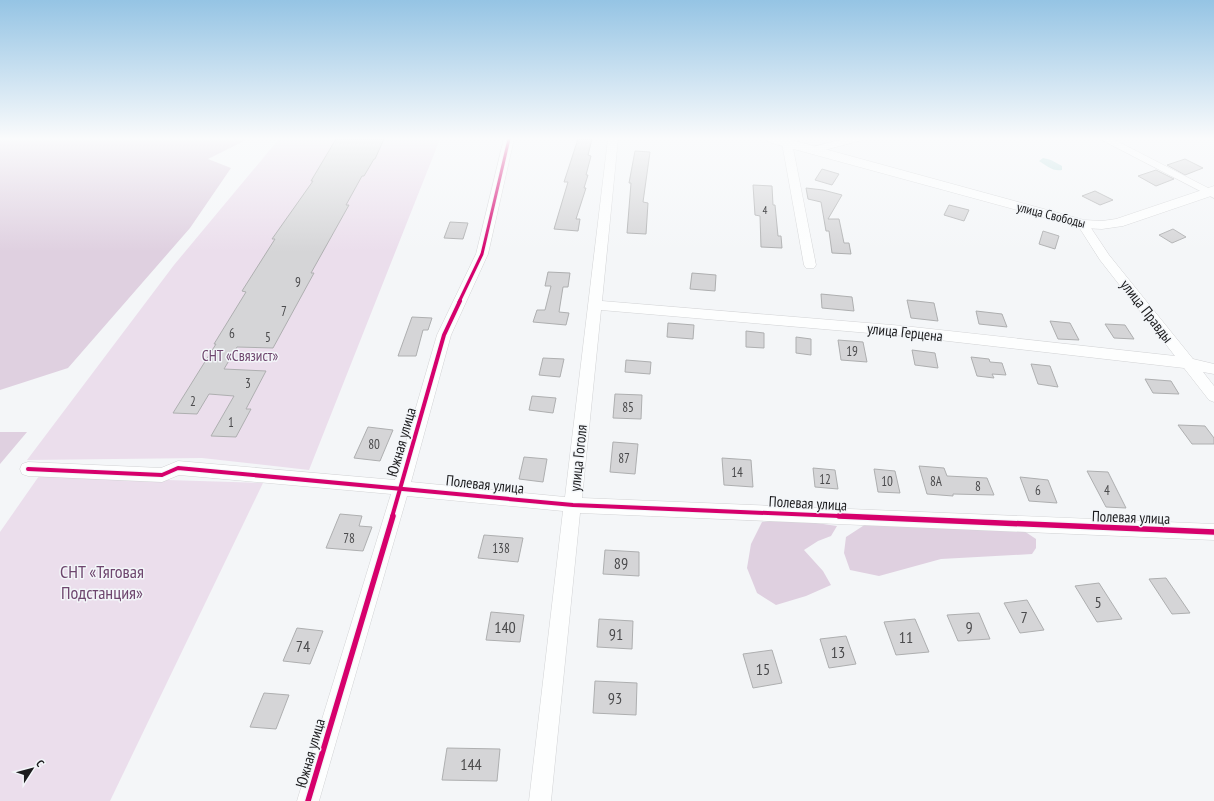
<svg xmlns="http://www.w3.org/2000/svg" width="1214" height="801" viewBox="0 0 1214 801" font-family="'PT Sans Narrow',sans-serif">
	<style>
		.green { fill: #ebdeec }
		.forest { fill: #dfd0e0 }
		.water { fill: #badddd }
		.building { fill: #d5d5d7; stroke: #aeafb0 }
		.lines { fill: none; stroke-linecap: round; stroke-linejoin: round }
		.minor-casing { stroke: #d2d3d5; stroke-width: 1 }
		.major-casing { stroke: #d2d3d5; stroke-width: 1 }
		.minor { fill: #fdfefe; fill-rule: evenodd }
		.major { fill: #fdfefe; fill-rule: evenodd }
		.cycleway-far2-casing { stroke: #f3f6f9; stroke-width: 5 }
		.cycleway-far1-casing { stroke: #f3f6f9; stroke-width: 6 }
		.cycleway-casing { stroke: #f3f6f9; stroke-width: 8 }
		.cycleway-far2 { stroke: #d6006c; stroke-width: 3 }
		.cycleway-far1 { stroke: #d6006c; stroke-width: 4 }
		.cycleway { stroke: #d6006c; stroke-width: 5.5 }
		.labels { text-anchor: middle; dominant-baseline: central; stroke-width: 3; stroke-linejoin: round; paint-order: stroke }
		.far-number-label { font-size: 11px; fill: #4a4a4c }
		.far-street-label { font-size: 13px; fill: #1b1b1d; stroke: #f3f6f9 }
		.number-label { font-size: 13px; fill: #4a4a4c }
		.street-label { font-size: 15px; fill: #1b1b1d; stroke: #f3f6f9 }
		.park-label { font-size: 15px; fill: #6e466e; stroke: #f3f6f9 }
		.near-number-label { font-size: 16px; fill: #4a4a4c }
		.near-park-label { font-size: 18px; fill: #6e466e; stroke: #f3f6f9 }
	</style>
	<rect width="100%" height="100%" fill="#f4f6f8"/>
	<g class="green">
		<polygon points="279,139 440,139 309,470 202,458 27,460 174,265"/>
		<polygon points="39,476 263,483 110,801 0,801 0,532"/>
	</g>
	<g class="forest">
		<polygon points="0,139 248,139 208,159 231,168 190,228 68,368 0,390"/>
		<polygon points="0,432 27,432 0,464"/>
		<polygon points="789,519 837,526 831,536 818,541 804,550 823,571 831,585 806,596 776,605 757,593 747,568 751,544 762,522"/>
		<polygon points="866,524 1024,531 1036,539 1036,548 1032,554 941,559 879,576 850,570 844,553 846,537"/>
	</g>
	<path class="water" d="M1043,158L1051,160L1062,166V170C1053,172 1046,165 1039,161Z"/>
	<g class="building">
		<polygon points="336,139 384,139 375,159 374,159 364,176 362,176 346,205 349,205 311,273 314,273 273,348 237,347 224,369 266,371 246,409 251,409 236,437 211,436 234,396 209,394 197,414 173,413 216,344 214,344 246,292 242,291 275,239 272,239 313,181 311,181"/>
		<polygon points="578,139 592,139 588,155 591,156 586,175 588,175 584,188 586,188 576,219 580,219 578,231 554,229 568,182 564,182"/>
		<polygon points="635,151 650,152 643,202 648,203 646,234 627,233 631,183 629,183"/>
		<polygon points="1185,159 1203,168 1185,175 1167,165"/>
		<polygon points="822,169 839,174 832,185 815,180"/>
		<polygon points="1156,170 1174,179 1156,186 1138,176"/>
		<polygon points="753,185 772,186 773,205 775,205 778,236 781,236 782,248 761,247 760,216 755,215"/>
		<polygon points="806,188 823,190 842,195 828,219 839,219 844,243 849,243 851,254 832,253 829,231 826,231 821,202 808,199"/>
		<polygon points="1095,191 1113,200 1100,205 1082,196"/>
		<polygon points="949,205 969,210 964,221 944,215"/>
		<polygon points="450,222 468,223 463,239 444,238"/>
		<polygon points="1173,229 1186,237 1172,243 1159,235"/>
		<polygon points="1043,231 1059,236 1055,249 1039,244"/>
		<polygon points="548,272 570,273 568,287 563,287 559,312 569,313 566,325 533,322 537,310 545,310 551,286 545,286"/>
		<polygon points="692,273 716,275 715,291 690,289"/>
		<polygon points="821,294 852,297 854,311 822,308"/>
		<polygon points="907,300 934,303 938,321 911,318"/>
		<polygon points="976,311 1002,314 1007,327 979,324"/>
		<polygon points="412,317 432,318 428,330 423,330 416,356 398,356"/>
		<polygon points="1050,321 1070,323 1079,340 1058,339"/>
		<polygon points="668,323 694,325 693,339 667,337"/>
		<polygon points="1105,324 1125,325 1134,339 1114,338"/>
		<polygon points="746,331 764,333 764,348 746,347"/>
		<polygon points="796,337 811,339 811,355 796,353"/>
		<polygon points="838,340 863,342 867,362 841,360"/>
		<polygon points="912,350 935,353 938,368 915,365"/>
		<polygon points="971,357 989,359 990,362 1002,363 1006,375 992,374 994,378 977,376"/>
		<polygon points="543,358 564,359 560,377 539,375"/>
		<polygon points="626,360 651,362 650,374 625,372"/>
		<polygon points="1031,364 1050,366 1058,387 1038,384"/>
		<polygon points="1145,379 1171,381 1179,394 1153,393"/>
		<polygon points="615,394 642,395 641,419 613,418"/>
		<polygon points="532,396 556,398 553,413 529,410"/>
		<polygon points="1178,425 1205,426 1214,438 1214,444 1192,444"/>
		<polygon points="368,427 393,430 380,461 354,458"/>
		<polygon points="613,442 638,444 635,474 610,472"/>
		<polygon points="524,457 547,459 543,482 519,479"/>
		<polygon points="722,458 751,460 753,487 724,485"/>
		<polygon points="919,466 944,468 947,476 987,478 994,495 953,494 953,496 927,494"/>
		<polygon points="813,468 835,470 838,489 815,487"/>
		<polygon points="874,469 895,471 900,493 878,492"/>
		<polygon points="1087,471 1108,472 1126,508 1106,507"/>
		<polygon points="1020,477 1048,480 1057,503 1029,501"/>
		<polygon points="340,514 362,516 359,526 372,527 363,551 326,548"/>
		<polygon points="484,535 523,538 518,562 478,558"/>
		<polygon points="605,550 639,552 639,576 603,574"/>
		<polygon points="1166,578 1190,613 1172,614 1149,579"/>
		<polygon points="1099,583 1122,619 1097,622 1075,586"/>
		<polygon points="1027,600 1044,630 1020,633 1004,603"/>
		<polygon points="491,612 524,615 520,642 486,640"/>
		<polygon points="979,613 990,639 958,641 947,615"/>
		<polygon points="599,619 633,621 632,649 597,647"/>
		<polygon points="915,619 929,652 896,655 884,622"/>
		<polygon points="297,628 323,631 310,664 283,661"/>
		<polygon points="846,636 856,664 829,668 820,639"/>
		<polygon points="772,650 782,683 753,688 743,654"/>
		<polygon points="595,681 637,683 636,715 593,713"/>
		<polygon points="264,693 289,695 276,729 250,727"/>
		<polygon points="447,748 500,749 497,781 442,780"/>
	</g>
	<g class="lines">
		<defs>
			<g id="minor">
				<polygon points="504,139 514,139 488,254 451,335 411,482 565,497 608,139 618,139 602,301 904,326 1175,356 1100,260 1077,224 1079,222 1087,222 1109,255 1193,359 1214,364 1214,374 1203,372 1214,386 1214,402 1209,400 1184,368 904,336 601,310 582,498 1214,524 1214,540 580,513 551,801 529,801 563,511 407,496 319,801 297,801 391,494 179,475 162,482 28,476 22,474 20,469 22,464 28,462 161,468 178,461 395,480 437,335 476,254"/>
				<polygon points="843,139 861,139 859,141 813,153 808,150 809,148"/>
				<polygon points="1100,139 1113,139 1214,191 1214,198"/>
				<polygon points="787,140 792,143 816,265 814,268 806,268 804,265 782,143"/>
			</g>
			<polygon id="major" points="766,139 788,139 1084,220 1102,221 1116,219 1214,186 1214,195 1123,226 1102,229 1083,228 768,142"/>
		</defs>
		<use href="#minor" class="minor-casing"/>
		<use href="#major" class="major-casing"/>
		<use href="#minor" class="minor"/>
		<use href="#major" class="major"/>
		<defs>
			<polyline id="cycleway-far2" points="459,302 482,254 509,139"/>
			<g id="cycleway-far1">
				<polyline points="28,469 162,475 178,468 573,505 863,517"/>
				<polyline points="392,517 444,335 460,301"/>
			</g>
			<g id="cycleway">
				<polyline points="839,516 1214,532"/>
				<polyline points="308,801 393,516"/>
			</g>
		</defs>
		<use href="#cycleway-far2" class="cycleway-far2-casing"/>
		<use href="#cycleway-far1" class="cycleway-far1-casing"/>
		<use href="#cycleway" class="cycleway-casing"/>
		<use href="#cycleway-far2" class="cycleway-far2"/>
		<use href="#cycleway-far1" class="cycleway-far1"/>
		<use href="#cycleway" class="cycleway"/>
	</g>
	<linearGradient id="sky" x2="0" y2="1"><stop stop-color="#95c4e4"/><stop offset="0.55" stop-color="#fafbfc"/><stop offset="1" stop-color="#fafbfc" stop-opacity="0"/></linearGradient>
	<rect width="1214" height="252" fill="url(#sky)"/>
	<g class="labels">
		<g class="far-number-label">
			<text x="765" y="210">4</text>
		</g>
		<g class="far-street-label">
			<text transform="translate(1051 215) rotate(14)">улица Свободы</text>
		</g>
		<g class="number-label">
			<text x="298" y="282">9</text>
			<text x="284" y="311">7</text>
			<text x="232" y="333">6</text>
			<text x="268" y="337">5</text>
			<text x="852" y="351">19</text>
			<text x="248" y="383">3</text>
			<text x="193" y="401">2</text>
			<text x="628" y="407">85</text>
			<text x="231" y="422">1</text>
			<text x="374" y="444">80</text>
			<text x="624" y="458">87</text>
			<text x="737" y="472">14</text>
			<text x="825" y="479">12</text>
			<text x="887" y="481">10</text>
			<text x="936" y="481">8А</text>
			<text x="978" y="486">8</text>
			<text x="1038" y="490">6</text>
			<text x="1107" y="490">4</text>
			<text x="349" y="538">78</text>
			<text x="501" y="548">138</text>
		</g>
		<g class="street-label">
			<text transform="translate(1147 311) rotate(52)">улица Правды</text>
			<text transform="translate(905 332) rotate(6)">улица Герцена</text>
			<text transform="translate(401 442) rotate(-74)">Южная улица</text>
			<text transform="translate(578 458) rotate(-84)">улица Гоголя</text>
			<text transform="translate(485 484) rotate(6)">Полевая улица</text>
			<text transform="translate(808 503) rotate(3)">Полевая улица</text>
			<text transform="translate(1131 517) rotate(2)">Полевая улица</text>
			<text transform="translate(310 753) rotate(-74)">Южная улица</text>
		</g>
		<g class="park-label">
			<text x="240" y="355">СНТ «Связист»</text>
		</g>
		<g class="near-number-label">
			<text x="621" y="563">89</text>
			<text x="1098" y="602">5</text>
			<text x="1024" y="617">7</text>
			<text x="505" y="627">140</text>
			<text x="969" y="627">9</text>
			<text x="616" y="634">91</text>
			<text x="906" y="637">11</text>
			<text x="303" y="646">74</text>
			<text x="838" y="652">13</text>
			<text x="763" y="669">15</text>
			<text x="615" y="698">93</text>
			<text x="471" y="764">144</text>
		</g>
		<g class="near-park-label">
			<text x="102" y="571">СНТ «Тяговая<tspan x="102" dy="21">Подстанция»</tspan></text>
		</g>
	</g>
	<g transform="translate(32 769) rotate(54)" stroke="#f3f6f9" stroke-width="3" paint-order="stroke">
	<path d="M0-3L7 15L0 10L-7 15Z" fill="#1b1b1d"/>
	<text y="-6" font-size="11" font-weight="bold" text-anchor="middle" fill="#1b1b1d">С</text>
	</g>
</svg>
